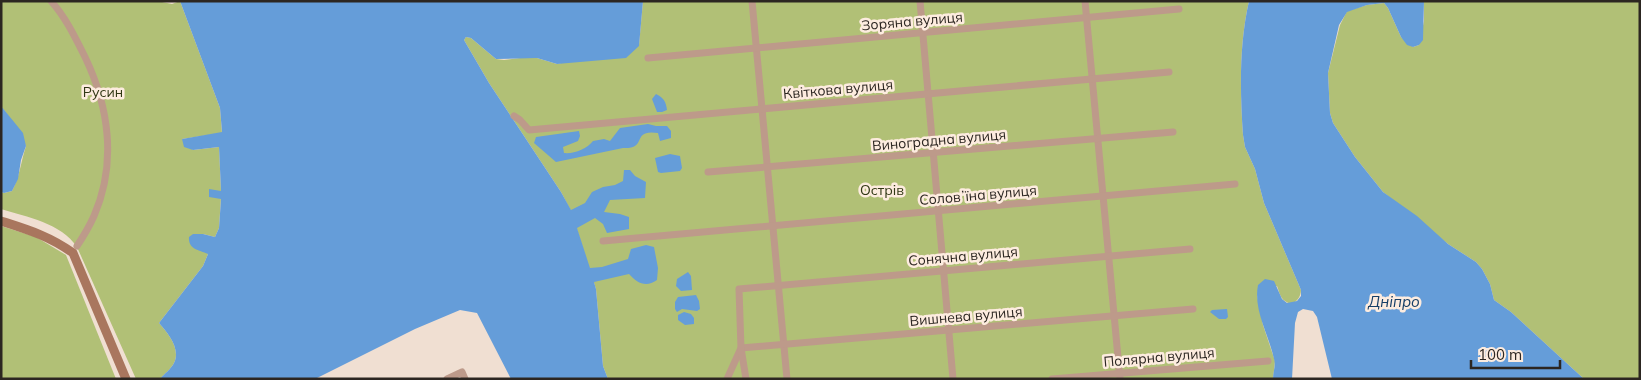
<svg xmlns="http://www.w3.org/2000/svg" width="1641" height="380" viewBox="0 0 1641 380" font-family="Mulish,sans-serif">
	<style>
		.green { fill: #b1c076 }
		.water { fill: #659dd9 }
		.lines { fill: none; stroke-linecap: round; stroke-linejoin: round }
		.street { stroke: #bd9a8a; stroke-width: 7 }
		.secondary { stroke: #a9765e; stroke-width: 9 }
		.labels { text-anchor: middle; dominant-baseline: central; stroke-width: 5; stroke-linejoin: round; paint-order: stroke }
		.street-label { font-size: 14px; fill: #2c2621; stroke: #fdecdf }
		.park-label { font-size: 14px; fill: #313815; stroke: #fdecdf }
		.water-label { font-size: 15px; font-style: italic; fill: #173f67; stroke: #fdecdf }
	</style>
	<rect width="100%" height="100%" fill="#f0dfd2"/>
	<g class="green">
		<path d="M1,1H157L172,4L180,1L220,108L222,133L182,139L193,150L219,147L221,191L209,196L221,198L219,228L215,237L203,234L208,254L203,266L159,323C168,333 181,349 174,363C171,369 164,374 160,379H136L77,247C61,223 27,217 1,209V192L4,193L12,191C20,176 21,161 26,146L10,118L1,106Z"/>
		<path d="M643,1H1249C1239,45 1240,91 1243,135L1245,147L1255,169L1264,203L1301,290C1301,298 1293,308 1285,301C1280,298 1279,291 1277,286L1257,295L1263,325L1275,361L1273,379H608L603,366L596,289L571,211L561,192L489,83L464,40L466,37L471,38L496,59L504,60L520,58H537L557,64L639,45Z"/>
		<polygon points="1424,1 1640,1 1640,379 1584,379 1511,312 1494,300 1490,284 1482,269 1476,262 1448,244 1383,192 1355,157 1333,123 1330,113 1328,73 1340,25 1347,11 1367,5 1384,3 1388,8 1401,37 1413,47 1419,45 1424,21"/>
		<polygon points="1,226 36,237 66,255 116,379 1,379"/>
	</g>
	<g class="water">
		<path d="M180,1H643L639,46L626,58L557,64L537,58L496,59L471,38L466,37L464,40L489,83L561,192L571,210L585,203L592,192L603,187L615,185L623,181L624,170H630L635,176L646,182L645,198L610,200L604,212L620,214L629,217V229L607,233L603,224L595,218L577,228L590,268L602,267L628,259L631,249L646,245L654,247L658,268L657,280C646,288 637,283 629,274L594,282L596,289L603,366L608,379H511L477,313L460,310L415,329L315,379H160C164,374 171,369 174,363C181,349 168,333 159,323L203,266L208,254C198,250 188,249 189,237L193,234H203L215,237L219,228L221,199L209,197V189L221,191L219,147L193,150L184,147L182,139L222,132L220,108Z"/>
		<path d="M1249,1H1424L1423,40L1419,45L1413,47L1407,45L1401,37L1388,8L1384,3L1367,5L1347,12L1339,25L1328,73L1330,113L1333,123L1355,157L1383,192L1417,216L1448,244L1476,262L1482,269L1490,284L1494,300L1511,312L1584,379H1332L1317,317L1313,311L1303,309L1298,312L1295,323L1292,379H1273C1273,372 1276,365 1274,359C1269,335 1253,310 1258,285L1265,279L1274,281L1282,299L1287,303L1297,301L1301,296V290L1264,203L1255,169L1245,147L1243,135C1240,91 1239,45 1249,1Z"/>
		<path d="M656,94C664,98 666,102 667,110L662,112H657L652,99Z"/>
		<polygon points="1,106 23,133 26,146 21,160 18,179 12,191 4,193 1,192"/>
		<path d="M648,124L656,126H667L671,131V138L660,141L658,133C630,129 649,149 623,148L556,162L534,143L536,137L579,131L580,136L578,141L563,147L564,153C574,154 587,149 593,141L604,139L610,141L620,128Z"/>
		<polygon points="670,154 680,156 682,168 680,171 661,173 658,172 655,158"/>
		<polygon points="688,272 691,276 692,290 681,291 676,286 677,279"/>
		<polygon points="696,295 699,301 700,309 697,311 682,309 677,312 675,309 675,302 678,297"/>
		<polygon points="1227,309 1228,317 1226,319 1219,319 1210,312 1212,310"/>
		<polygon points="684,312 691,314 694,318 694,324 685,325 678,320 678,315"/>
	</g>
	<g class="lines">
		<g class="street">
			<path d="M51,1C66,18 75,37 85,57C109,107 117,163 94,216C89,227 83,237 77,246"/>
			<polyline points="752,1 787,379"/>
			<polyline points="920,1 953,379"/>
			<polyline points="1085,1 1120,379"/>
			<polyline points="648,58 1179,9"/>
			<polyline points="514,116 520,120 529,130 1169,72"/>
			<polyline points="708,172 1173,132"/>
			<polyline points="603,241 1235,184"/>
			<polyline points="447,379 462,372 465,379"/>
			<polyline points="727,379 741,348 1193,309"/>
			<polyline points="746,379 741,348 739,289 1190,249"/>
			<polyline points="1052,379 1268,361"/>
		</g>
		<path class="secondary" d="M1,221C29,230 49,236 73,253L126,379"/>
	</g>
	<g class="labels">
		<g class="street-label">
			<text transform="translate(912 21) rotate(-5)">Зоряна вулиця</text>
			<text transform="translate(838 89) rotate(-5)">Квіткова вулиця</text>
			<text transform="translate(939 140) rotate(-5)">Виноградна вулиця</text>
			<text transform="translate(978 195) rotate(-5)">Соловʼїна вулиця</text>
			<text transform="translate(963 256) rotate(-5)">Сонячна вулиця</text>
			<text transform="translate(966 316) rotate(-5)">Вишнева вулиця</text>
			<text transform="translate(1159 357) rotate(-5)">Полярна вулиця</text>
		</g>
		<g class="park-label">
			<text x="103" y="92">Русин</text>
			<text x="882" y="190">Острів</text>
		</g>
		<g class="water-label">
			<text x="1394" y="301">Дніпро</text>
		</g>
	</g>
	<rect width="1641" height="380" fill="none" stroke="#2c2621" stroke-width="5"/>
	<path d="M1471 360v8h89v-8" fill="none" stroke="#2c2621" stroke-width="2.5"/>
	<text x="1478" y="360" font-size="15" fill="#2c2621" stroke="#fdecdf" stroke-width="4" paint-order="stroke">100 m</text>
</svg>
